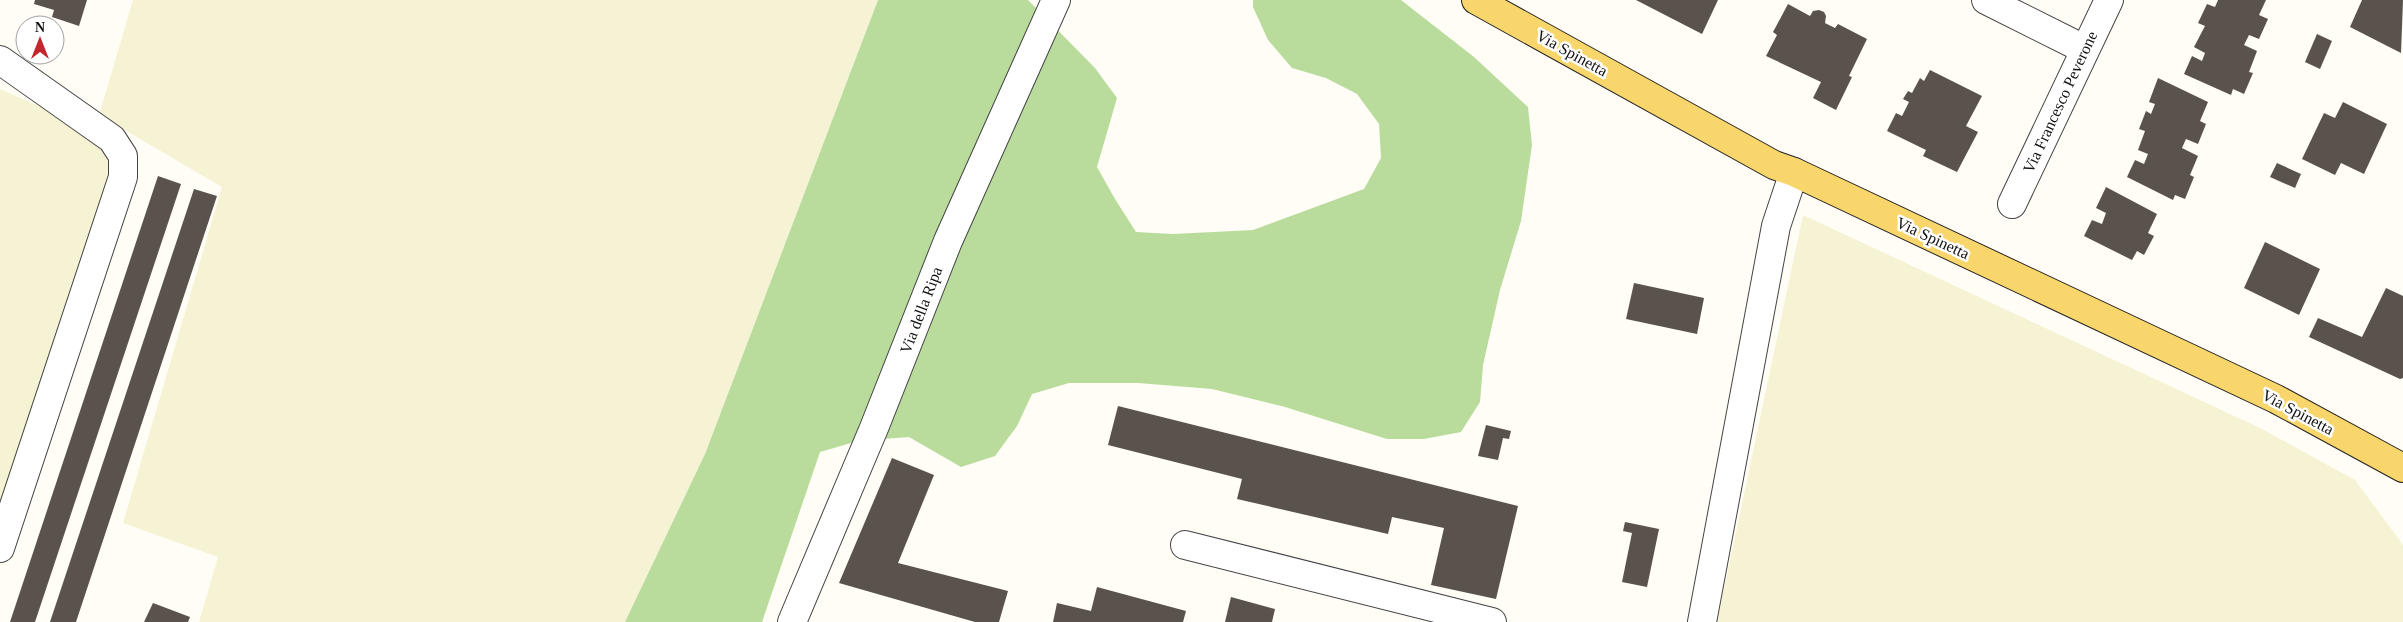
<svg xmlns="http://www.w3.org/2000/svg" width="2403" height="622" viewBox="0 0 2403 622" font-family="Georgia,serif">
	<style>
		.farmland { fill: #f6f3d4 }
		.forest { fill: #b9dc9c }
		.building { fill: #5a524d }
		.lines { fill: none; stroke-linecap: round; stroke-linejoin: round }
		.minor-casing { stroke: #444; stroke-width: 30 }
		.major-casing { stroke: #222; stroke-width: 30 }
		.minor { stroke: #fff; stroke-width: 28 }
		.major { stroke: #f9d66b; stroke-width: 28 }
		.labels { text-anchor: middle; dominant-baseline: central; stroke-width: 5; stroke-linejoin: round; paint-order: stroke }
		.street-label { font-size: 16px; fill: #111; stroke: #fff }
	</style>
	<rect width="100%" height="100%" fill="#fffdf5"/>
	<g class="farmland">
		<polygon points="133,0 878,0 705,454 625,622 199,622 218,557 123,523 222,187 99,115"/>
		<polygon points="0,89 75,122 104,143 115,161 0,522"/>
		<polygon points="1803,215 2260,428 2355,480 2403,545 2403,622 1717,622"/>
	</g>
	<polygon class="forest" points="878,0 1028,0 1095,68 1117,98 1097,167 1115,199 1136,232 1173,234 1253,230 1364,189 1381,158 1379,124 1357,94 1326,78 1292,68 1268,40 1253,7 1253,0 1401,0 1474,57 1528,107 1532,145 1521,221 1500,290 1483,365 1480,402 1461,432 1424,439 1387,439 1285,407 1212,389 1138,383 1069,383 1032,394 1017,426 995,456 961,467 909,437 858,441 820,452 762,622 625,622 705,454"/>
	<g class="building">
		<polygon points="35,0 87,0 79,26 52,17 54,10 34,4"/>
		<polygon points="1636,0 1718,0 1702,34"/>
		<polygon points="2218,0 2266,0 2259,15 2268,19 2259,39 2249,35 2244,45 2257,51 2249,72 2253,73 2244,94 2233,89 2231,95 2184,74 2192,56 2202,61 2205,53 2194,47 2205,26 2198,23 2207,4 2215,7"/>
		<polygon points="2362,0 2403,0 2401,53 2350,27"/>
		<polygon points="1788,4 1810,16 1813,11 1819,10 1824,12 1826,16 1825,23 1835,28 1838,24 1867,39 1849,76 1852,77 1836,110 1813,98 1821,82 1766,56 1777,35 1773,32"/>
		<polygon points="2317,34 2332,41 2320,69 2305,62"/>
		<polygon points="1930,70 1982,96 1966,126 1978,132 1957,172 1923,156 1926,150 1887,131 1896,113 1902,116 1909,102 1903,99 1908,91 1912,93 1920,78 1924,81"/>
		<polygon points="2158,78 2208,102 2200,121 2206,124 2198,144 2186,139 2182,148 2198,156 2190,175 2194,177 2185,199 2175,195 2173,200 2127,177 2135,160 2144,164 2148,154 2138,150 2145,131 2139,129 2146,111 2151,114 2155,104 2149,102"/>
		<polygon points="2343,102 2387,124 2364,174 2341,163 2335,175 2302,159 2324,113 2335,118"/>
		<polygon points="2277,163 2301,174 2295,188 2270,177"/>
		<polygon points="158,176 181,184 35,622 10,622"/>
		<polygon points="2106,187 2157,214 2148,233 2154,236 2144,255 2137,251 2132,260 2084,236 2092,220 2102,224 2106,213 2096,208"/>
		<polygon points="194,189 217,196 76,622 50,622"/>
		<polygon points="2265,242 2320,269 2299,315 2244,288"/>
		<polygon points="1634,283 1704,298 1697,334 1626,319"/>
		<polygon points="2386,288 2403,296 2403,378 2400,379 2309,337 2318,318 2362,337"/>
		<polygon points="1118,406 1518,506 1496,599 1431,585 1444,528 1392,517 1388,534 1237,499 1242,479 1108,445"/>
		<polygon points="1486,425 1511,431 1509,439 1503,438 1498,460 1478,456"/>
		<polygon points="892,458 934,475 898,563 1008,591 999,622 975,622 839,583"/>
		<polygon points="1625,522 1659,529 1647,587 1622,582 1632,533 1623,531"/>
		<polygon points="1097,587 1186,611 1183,622 1053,622 1057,603 1091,611"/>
		<polygon points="1231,597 1275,609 1272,622 1225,622"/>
		<polygon points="153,603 190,617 188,622 144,622"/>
	</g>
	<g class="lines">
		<defs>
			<g id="minor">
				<polyline points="1986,0 2084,49"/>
				<polyline points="0,60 112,139 123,156 123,177 0,548"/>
				<polyline points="2012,204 2109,0"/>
				<polyline points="1185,545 1492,622"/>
				<polyline points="792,622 874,428 948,241 1056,0"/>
				<polyline points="1702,622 1776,226 1794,172"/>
			</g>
			<polyline id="major" points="1476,0 1774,165 1794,172 2276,399 2403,468"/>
		</defs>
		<use href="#minor" class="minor-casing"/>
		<use href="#major" class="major-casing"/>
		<use href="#minor" class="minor"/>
		<use href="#major" class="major"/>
	</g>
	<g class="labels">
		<g class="street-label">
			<text transform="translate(1572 53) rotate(29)">Via Spinetta</text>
			<text transform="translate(2060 102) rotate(-65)">Via Francesco Peverone</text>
			<text transform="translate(1933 238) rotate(25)">Via Spinetta</text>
			<text transform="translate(921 310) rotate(-69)">Via della Ripa</text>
			<text transform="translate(2298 412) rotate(28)">Via Spinetta</text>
		</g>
	</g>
	<g transform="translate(40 40)"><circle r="24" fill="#ffffff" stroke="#a0a0a0"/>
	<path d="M0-4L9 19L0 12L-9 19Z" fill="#c4262e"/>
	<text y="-8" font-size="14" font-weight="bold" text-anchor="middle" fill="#111111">N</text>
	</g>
</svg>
